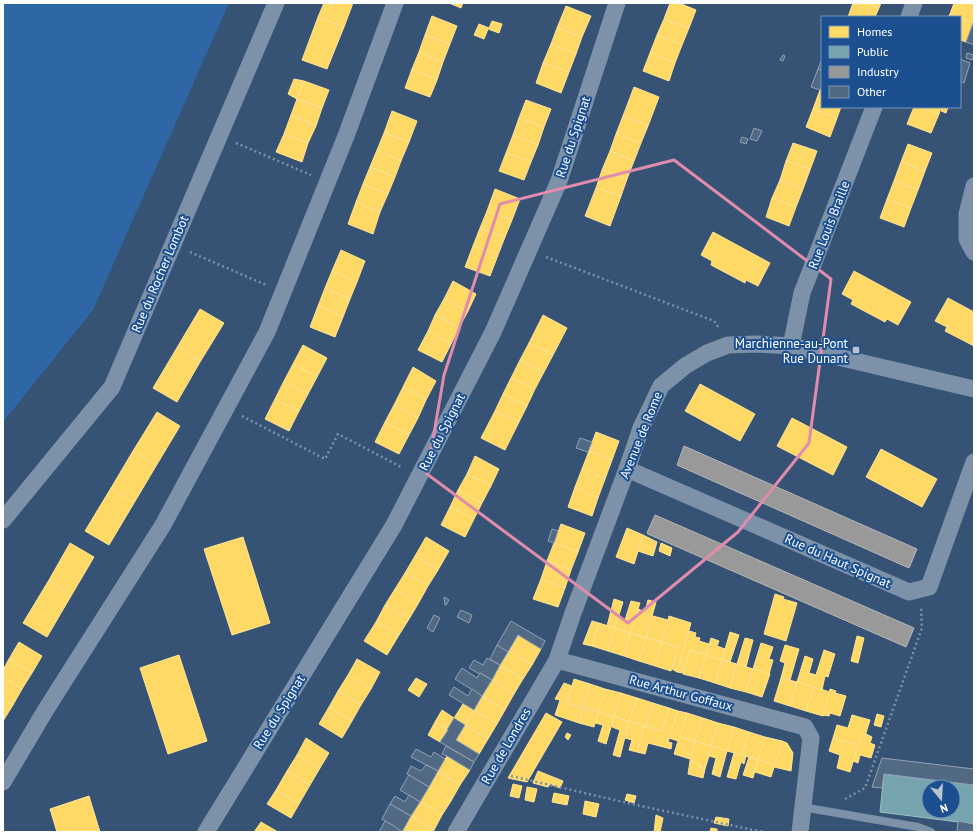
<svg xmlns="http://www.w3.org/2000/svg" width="977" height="835" viewBox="0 0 977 835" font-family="'PT Sans',sans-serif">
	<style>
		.green { fill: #2f66a5 }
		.homes { fill: #ffd966; stroke: #ffe494 }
		.public { fill: #76a5af; stroke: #9fc0c7; fill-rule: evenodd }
		.industry { fill: #999; stroke: #b8b8b8 }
		.building { fill: #526984; stroke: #92a2b6 }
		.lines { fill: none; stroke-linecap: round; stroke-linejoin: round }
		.path { stroke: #7d92a8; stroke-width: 2.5; stroke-dasharray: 2 3; stroke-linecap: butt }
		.service { stroke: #7d92a8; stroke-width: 8 }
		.minor { stroke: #7d92a8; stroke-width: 17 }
		.marked { fill: none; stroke: #e08cad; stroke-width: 3; stroke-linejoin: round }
		.poi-dot { fill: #b9c2ce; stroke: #1b4f8f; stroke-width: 1.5 }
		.labels { text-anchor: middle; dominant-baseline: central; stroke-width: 4; stroke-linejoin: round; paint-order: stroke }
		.street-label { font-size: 13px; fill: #fff; stroke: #1b4f8f }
		.poi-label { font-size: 13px; fill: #fff; stroke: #1b4f8f; text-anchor: end }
	</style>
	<rect width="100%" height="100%" fill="#365274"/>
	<polygon class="green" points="3,3 229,3 93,310 3,422"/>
	<g class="homes">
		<polygon points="324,3 353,3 344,27 318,17"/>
		<polygon points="449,3 463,3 461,8"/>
		<polygon points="670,3 679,3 696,10 689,28 664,19"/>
		<polygon points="853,3 865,3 879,8 875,17 848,17"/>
		<polygon points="865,3 881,3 879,8"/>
		<polygon points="954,3 974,3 974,21 973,23 950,14"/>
		<polygon points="566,6 591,16 582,37 557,28"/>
		<polygon points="950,14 958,17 948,17"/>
		<polygon points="432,16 457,26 450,44 425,35"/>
		<polygon points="318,17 344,27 327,69 302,60"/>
		<polygon points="960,18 973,23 966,42 960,40"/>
		<polygon points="664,19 689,28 682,45 657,35"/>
		<polygon points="492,21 502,24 499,33 488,29 484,39 474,35 479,24 489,28"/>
		<polygon points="557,28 582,37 576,54 551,44"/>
		<polygon points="425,35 450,44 443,62 419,52"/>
		<polygon points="657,35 682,45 675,63 650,53"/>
		<polygon points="551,44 576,54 569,72 543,63"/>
		<polygon points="419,52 443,62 437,80 412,69"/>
		<polygon points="650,53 675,63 669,81 643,71"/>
		<polygon points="543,63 569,72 561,93 536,83"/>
		<polygon points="412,69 437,80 430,97 405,88"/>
		<polygon points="294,79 304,81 297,99 288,94"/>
		<polygon points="304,81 329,90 322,108 297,99"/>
		<polygon points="634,87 659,97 648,126 623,116"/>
		<polygon points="820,90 822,91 822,107 841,107 837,118 813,109"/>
		<polygon points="297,99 322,108 316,126 291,115"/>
		<polygon points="526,100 551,109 544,127 519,118"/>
		<polygon points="914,107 919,107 939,114 931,133 907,124"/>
		<polygon points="919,107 941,107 939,114"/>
		<polygon points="942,107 948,107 946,113 941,111"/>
		<polygon points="813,109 837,118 830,137 806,127"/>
		<polygon points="392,111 417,121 409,142 384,133"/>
		<polygon points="291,115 316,126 308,143 284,134"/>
		<polygon points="623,116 648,126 641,143 616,134"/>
		<polygon points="519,118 544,127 538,145 513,135"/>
		<polygon points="384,133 409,142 401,161 377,150"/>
		<polygon points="284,134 308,143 302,162 276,152"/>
		<polygon points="616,134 641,143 634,161 610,151"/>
		<polygon points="513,135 538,145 531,162 506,153"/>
		<polygon points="793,143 817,151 810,170 786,161"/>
		<polygon points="908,144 932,153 925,171 901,162"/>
		<polygon points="377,150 401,161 395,177 370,167"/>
		<polygon points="610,151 634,161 627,179 602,170"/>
		<polygon points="506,153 531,162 524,180 499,171"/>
		<polygon points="786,161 810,170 803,189 780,180"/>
		<polygon points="901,162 925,171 918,190 894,181"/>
		<polygon points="370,167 395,177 388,194 363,184"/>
		<polygon points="602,170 627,179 621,196 596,188"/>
		<polygon points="780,180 803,189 796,207 772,198"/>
		<polygon points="894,181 918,190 911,208 887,199"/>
		<polygon points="363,184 388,194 380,212 356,202"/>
		<polygon points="596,188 621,196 610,226 585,216"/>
		<polygon points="495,189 520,199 512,220 487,211"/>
		<polygon points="772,198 796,207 789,226 766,217"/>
		<polygon points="887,199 911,208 904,227 880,218"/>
		<polygon points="356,202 380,212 373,234 348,224"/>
		<polygon points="487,211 512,220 505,237 480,228"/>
		<polygon points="480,228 505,237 498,255 473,246"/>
		<polygon points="713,232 770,263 758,286 746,280 745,283 711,265 712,261 701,255"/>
		<polygon points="473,246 498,255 490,276 465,267"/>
		<polygon points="341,250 365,261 357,282 332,271"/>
		<polygon points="332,271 357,282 350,299 325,288"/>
		<polygon points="854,271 911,302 898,325 887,319 885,322 851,304 853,300 842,294"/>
		<polygon points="453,281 476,294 468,311 444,299"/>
		<polygon points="325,288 350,299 343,317 318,306"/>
		<polygon points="948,298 974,312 974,346 945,331 947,327 935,321"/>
		<polygon points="444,299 468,311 459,328 435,315"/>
		<polygon points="318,306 343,317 335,337 310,327"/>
		<polygon points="200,309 224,323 200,362 178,346"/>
		<polygon points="435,315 459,328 451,344 428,331"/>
		<polygon points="543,315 567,328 553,355 529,343"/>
		<polygon points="428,331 451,344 442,362 418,350"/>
		<polygon points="529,343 553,355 544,372 520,360"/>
		<polygon points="303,345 327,358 317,377 293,364"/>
		<polygon points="178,346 200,362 177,402 153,388"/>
		<polygon points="520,360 544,372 535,389 511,378"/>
		<polygon points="293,364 317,377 308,394 284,381"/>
		<polygon points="413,367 436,381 426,400 403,387"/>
		<polygon points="511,378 535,389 527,406 503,394"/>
		<polygon points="284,381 308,394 299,411 275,399"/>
		<polygon points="700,384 755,414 740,441 685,411"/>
		<polygon points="403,387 426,400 418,418 394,405"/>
		<polygon points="503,394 527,406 519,422 495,411"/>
		<polygon points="275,399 299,411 289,431 265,419"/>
		<polygon points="394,405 418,418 409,435 385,422"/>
		<polygon points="495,411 519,422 505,450 481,438"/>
		<polygon points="157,412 180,426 156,466 133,451"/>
		<polygon points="792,418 847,447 833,475 777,446"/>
		<polygon points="385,422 409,435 399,454 375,442"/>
		<polygon points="596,432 619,441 612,460 589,451"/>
		<polygon points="881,449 937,479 922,507 866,477"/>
		<polygon points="133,451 156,466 134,503 111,488"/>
		<polygon points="589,451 612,460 605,479 582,469"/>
		<polygon points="475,456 499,469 491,486 467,474"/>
		<polygon points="582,469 605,479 598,498 575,487"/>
		<polygon points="467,474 491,486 482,503 458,490"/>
		<polygon points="575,487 598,498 592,516 568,507"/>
		<polygon points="111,488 134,503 109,545 85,531"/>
		<polygon points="458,490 482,503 474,519 450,507"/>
		<polygon points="450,507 474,519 465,537 441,525"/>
		<polygon points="561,524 585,533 578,552 554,543"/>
		<polygon points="627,528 643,535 634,564 616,557"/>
		<polygon points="643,535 657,542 653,556 638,551"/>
		<polygon points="243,537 270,623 232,635 204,549"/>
		<polygon points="426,537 449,551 438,570 415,556"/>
		<polygon points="70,543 94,557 71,596 49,580"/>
		<polygon points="554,543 578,552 571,570 547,561"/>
		<polygon points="661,543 672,548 670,556 659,551"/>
		<polygon points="415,556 438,570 428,586 405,573"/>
		<polygon points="547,561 571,570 565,588 541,579"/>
		<polygon points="405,573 428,586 418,604 395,589"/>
		<polygon points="541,579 565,588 558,607 533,599"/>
		<polygon points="49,580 71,596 47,637 23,623"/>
		<polygon points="395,589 418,604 409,619 385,605"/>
		<polygon points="775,594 784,597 783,599 797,603 786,641 764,634"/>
		<polygon points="614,599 623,602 615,628 607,626"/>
		<polygon points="648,600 656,602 646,638 630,633 638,609 645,612"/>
		<polygon points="631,601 640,603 630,633 615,628 618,618 625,620"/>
		<polygon points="385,605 409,619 399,635 376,622"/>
		<polygon points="653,616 668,620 667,624 662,642 646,638"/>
		<polygon points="669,616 691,623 677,672 672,669 678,647 662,642 667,624"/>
		<polygon points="592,621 599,623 592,646 583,644"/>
		<polygon points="376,622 399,635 387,655 364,641"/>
		<polygon points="599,623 615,628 608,651 592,646"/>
		<polygon points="615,628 630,633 624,656 608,651"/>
		<polygon points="689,631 696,633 695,637 700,638 699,641 709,644 706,655 690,650 683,673 677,672"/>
		<polygon points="730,632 739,635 730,662 722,660"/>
		<polygon points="630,633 646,638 639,661 624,656"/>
		<polygon points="518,635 541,649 532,665 509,651"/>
		<polygon points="857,636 864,638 858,663 851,661"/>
		<polygon points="646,638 662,642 655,666 639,661"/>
		<polygon points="711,638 719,641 717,646 725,649 722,660 706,655"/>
		<polygon points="745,638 753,640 746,667 737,664"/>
		<polygon points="19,642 42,656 32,673 9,659"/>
		<polygon points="662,642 678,647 671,671 655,666"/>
		<polygon points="761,643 773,647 769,659 773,660 769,674 753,669"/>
		<polygon points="785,645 799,649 790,680 781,678 785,663 780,661"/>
		<polygon points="690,650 706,655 699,678 683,674"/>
		<polygon points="824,650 835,654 828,677 825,676 822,690 797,682 805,656 813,659 809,673 816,675"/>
		<polygon points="509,651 532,665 523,679 500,666"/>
		<polygon points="179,655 207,741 168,754 140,668"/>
		<polygon points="706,655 722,660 715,683 699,678"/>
		<polygon points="9,659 32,673 22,689 3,677 3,670"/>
		<polygon points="357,659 380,672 371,689 348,675"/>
		<polygon points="722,660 737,664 730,688 715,683"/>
		<polygon points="737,664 753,669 746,692 730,688"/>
		<polygon points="500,666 523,679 514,694 492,680"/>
		<polygon points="753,669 770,674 762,697 746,692"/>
		<polygon points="348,675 371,689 361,705 338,691"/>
		<polygon points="3,677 22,689 13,705 3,699"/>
		<polygon points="416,678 427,684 419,697 408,690"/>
		<polygon points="781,678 797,682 790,706 774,701"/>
		<polygon points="574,679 590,684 583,707 567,703"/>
		<polygon points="492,680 514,694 505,710 482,696"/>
		<polygon points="797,682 814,687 806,711 790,706"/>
		<polygon points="564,683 572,686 567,703 583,708 579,723 555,715 560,700 555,699"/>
		<polygon points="590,684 605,689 598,712 583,707"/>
		<polygon points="814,687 830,692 823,716 806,711"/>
		<polygon points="605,689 621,693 614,717 598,712"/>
		<polygon points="830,689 836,691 835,693 846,696 840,716 830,713 829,716 823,715"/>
		<polygon points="338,691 361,705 352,721 329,707"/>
		<polygon points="621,693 637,698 629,721 614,717"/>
		<polygon points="482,696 505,710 497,724 474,710"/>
		<polygon points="637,698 653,703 646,726 629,721"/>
		<polygon points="3,699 13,705 3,721"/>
		<polygon points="653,703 669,708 662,731 646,726"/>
		<polygon points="463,704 474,710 465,725 454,718"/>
		<polygon points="329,707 352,721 342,738 319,724"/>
		<polygon points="583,708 598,712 594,727 579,723"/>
		<polygon points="669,708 678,711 668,742 672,743 671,749 648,743 645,754 637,752 644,726 662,731"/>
		<polygon points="442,710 454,718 447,730 435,722"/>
		<polygon points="474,710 497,724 488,739 465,725"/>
		<polygon points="678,711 687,713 680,737 695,741 690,759 674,754 678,741 669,738"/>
		<polygon points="598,712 614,717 606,744 598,741 603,725 595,723"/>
		<polygon points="546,713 562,722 527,782 508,778"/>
		<polygon points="687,713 703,718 695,741 680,737"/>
		<polygon points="877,714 884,716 881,727 874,725"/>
		<polygon points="852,715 870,720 865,736 861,735 858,745 833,738 837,725 848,728"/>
		<polygon points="614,717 629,721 620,757 613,755 620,730 612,727"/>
		<polygon points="703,718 718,723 711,746 695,741"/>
		<polygon points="629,721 644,726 637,752 629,750 632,740 625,738"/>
		<polygon points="435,722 448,730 440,742 428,735"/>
		<polygon points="718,723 734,727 727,751 711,746"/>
		<polygon points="465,725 488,739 479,754 456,740"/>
		<polygon points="734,727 749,732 742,755 727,751"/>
		<polygon points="749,732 765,737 758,760 742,755"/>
		<polygon points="567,733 571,735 568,740 565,737"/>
		<polygon points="866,734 872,737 870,743 875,745 871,758 860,755 858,763 853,761 861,735 865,736"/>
		<polygon points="765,737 782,741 775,765 758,760"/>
		<polygon points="306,738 329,753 320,768 297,755"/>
		<polygon points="833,738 858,745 850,772 837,768 840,755 829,751"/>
		<polygon points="695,741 712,746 705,769 699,767 699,764 690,761"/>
		<polygon points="782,741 787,743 793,753 791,771 774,767 771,777 755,772 758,760 775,765"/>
		<polygon points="712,746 727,751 720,777 712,774 716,758 709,756"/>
		<polygon points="734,753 746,756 744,764 741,762 736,779 727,777"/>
		<polygon points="297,755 320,768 310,785 287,771"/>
		<polygon points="447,756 470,770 460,785 438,771"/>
		<polygon points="749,757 758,760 753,778 743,775"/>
		<polygon points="690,761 699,764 699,767 705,769 703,778 688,774"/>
		<polygon points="287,771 310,785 299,804 276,790"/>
		<polygon points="438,771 460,785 451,801 429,787"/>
		<polygon points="538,771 563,781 560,788 550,784 548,787 533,783"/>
		<polygon points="513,784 522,786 519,798 510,796"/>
		<polygon points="429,787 451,801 442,815 420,802"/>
		<polygon points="527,787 537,789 534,802 525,800"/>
		<polygon points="276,790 299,804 291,818 267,804"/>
		<polygon points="554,793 569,796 567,805 552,802"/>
		<polygon points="627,794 636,796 634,803 625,800"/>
		<polygon points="89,796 100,832 57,832 50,809"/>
		<polygon points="585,801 599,804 596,817 583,814"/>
		<polygon points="420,802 442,815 434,830 411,816"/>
		<polygon points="656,815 663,818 660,832 654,832"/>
		<polygon points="411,816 434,830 433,832 402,832"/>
		<polygon points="716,817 729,819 728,826 714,823"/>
		<polygon points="261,822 278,832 254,832"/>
		<polygon points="711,828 717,829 717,832 710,832"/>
	</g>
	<path class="public" d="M884,774L974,785V824L880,812ZM929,787H953V811H929Z"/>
	<g class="industry">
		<polygon points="684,446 917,549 909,568 677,465"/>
		<polygon points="655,515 914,628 906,647 648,534 647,533"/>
	</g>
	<g class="building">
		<polygon points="973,23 974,23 974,45 966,42"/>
		<polygon points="967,53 974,55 972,60 966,58"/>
		<polygon points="783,55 785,56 783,61 780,60"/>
		<polygon points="822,59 822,70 818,69"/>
		<polygon points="960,59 970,63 964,83 960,81"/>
		<polygon points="818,69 822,70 822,86 820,90 811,87"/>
		<polygon points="754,128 762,131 757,141 750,139"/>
		<polygon points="742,137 748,139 746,144 740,142"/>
		<polygon points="580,438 592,442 588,452 576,448"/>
		<polygon points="552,529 558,531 554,543 548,541"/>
		<polygon points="444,597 449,600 446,605 445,605"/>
		<polygon points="461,610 472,615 469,623 457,617"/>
		<polygon points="434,615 440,618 433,632 427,628"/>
		<polygon points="511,621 545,641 541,649 518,635 508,652 497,645"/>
		<polygon points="497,645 508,652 500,665 490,659"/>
		<polygon points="487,658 500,665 492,680 480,673 480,674 469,668 474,660 483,665"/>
		<polygon points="462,668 477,678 480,673 492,680 482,696 455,679"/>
		<polygon points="454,687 468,696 472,689 482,696 474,710 449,695"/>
		<polygon points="454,718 465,725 456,740 479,754 474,762 440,742 448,730 447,730"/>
		<polygon points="446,746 474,762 470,770 447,756 442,754"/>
		<polygon points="416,749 431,757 434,752 445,759 438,771 411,757"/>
		<polygon points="882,758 974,769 974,785 884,774 882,788 872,787"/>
		<polygon points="426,765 438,771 429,787 407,774 411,766 421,771"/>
		<polygon points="409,775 429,787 420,802 400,790"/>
		<polygon points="409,795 420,802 411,816 390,804 395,796 405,802"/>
		<polygon points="390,804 411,816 402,832 382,819"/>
		<polygon points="385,821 394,826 402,832 379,832"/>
		<polygon points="958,821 974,824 974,832 957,832"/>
	</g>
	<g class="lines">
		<g class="path">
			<polyline points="236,143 311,175"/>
			<polyline points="190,252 266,285"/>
			<polyline points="546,257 714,321 719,328"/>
			<polyline points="242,416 325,459 338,434 403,468"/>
			<polyline points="511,776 641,806 763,832"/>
			<polyline points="845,799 865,788 922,628 921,608"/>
		</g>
		<polyline class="service" points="802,807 918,827 931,832"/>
		<g class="minor">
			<polyline points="909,17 914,3"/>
			<polyline points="974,186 967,214 967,239 974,252"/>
			<polyline points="791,346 802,293 874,107"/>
			<polyline points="627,469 909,592 929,587 974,462"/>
			<polyline points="3,520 112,387 276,3"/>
			<polyline points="557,660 805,727 811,738 800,832"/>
			<polyline points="3,782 45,711 163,525 267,332 346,136 395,3"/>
			<polyline points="206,832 394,525 493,332 559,181 617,3"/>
			<polyline points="456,832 557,660 573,613 627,469 641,428 661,386 685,366 707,353 728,345 757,344 791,346 974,389"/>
		</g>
	</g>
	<path class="marked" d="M674,160L831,279L809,443L738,532L628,623L427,474L444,375L500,204Z"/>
	<rect class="poi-dot" x="852" y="346" width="8" height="8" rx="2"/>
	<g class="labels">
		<g class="street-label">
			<text transform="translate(573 137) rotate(-72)">Rue du Spignat</text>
			<text transform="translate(829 225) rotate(-69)">Rue Louis Braille</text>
			<text transform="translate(160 274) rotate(-67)">Rue du Rocher Lombot</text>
			<text transform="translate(442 432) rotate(-63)">Rue du Spignat</text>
			<text transform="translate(641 435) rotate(-68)">Avenue de Rome</text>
			<text transform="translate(838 561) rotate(24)">Rue du Haut Spignat</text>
			<text transform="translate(681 693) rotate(15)">Rue Arthur Goffaux</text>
			<text transform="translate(279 712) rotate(-58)">Rue du Spignat</text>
			<text transform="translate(506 746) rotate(-60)">Rue de Londres</text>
		</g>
		<g class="poi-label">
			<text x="848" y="343">Marchienne-au-Pont<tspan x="848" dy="15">Rue Dunant</tspan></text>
		</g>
	</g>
	<rect width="977" height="835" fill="none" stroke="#ffffff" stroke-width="8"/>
	<rect x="821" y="16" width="140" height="92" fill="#1b4f8f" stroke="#7695bc"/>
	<rect x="829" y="26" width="20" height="12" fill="#ffd966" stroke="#7695bc"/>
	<text x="857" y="36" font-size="12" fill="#ffffff">Homes</text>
	<rect x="829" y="46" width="20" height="12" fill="#76a5af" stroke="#7695bc"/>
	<text x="857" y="56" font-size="12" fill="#ffffff">Public</text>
	<rect x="829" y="66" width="20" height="12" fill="#999999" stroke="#7695bc"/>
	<text x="857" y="76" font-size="12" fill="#ffffff">Industry</text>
	<rect x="829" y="86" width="20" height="12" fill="#526984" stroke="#7695bc"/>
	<text x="857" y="96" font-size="12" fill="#ffffff">Other</text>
	<g transform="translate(941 799) rotate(162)"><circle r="19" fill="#1b4f8f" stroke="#7695bc"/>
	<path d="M0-3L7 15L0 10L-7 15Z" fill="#b9c2ce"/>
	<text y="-6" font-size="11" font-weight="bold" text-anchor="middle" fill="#ffffff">N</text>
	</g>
</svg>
